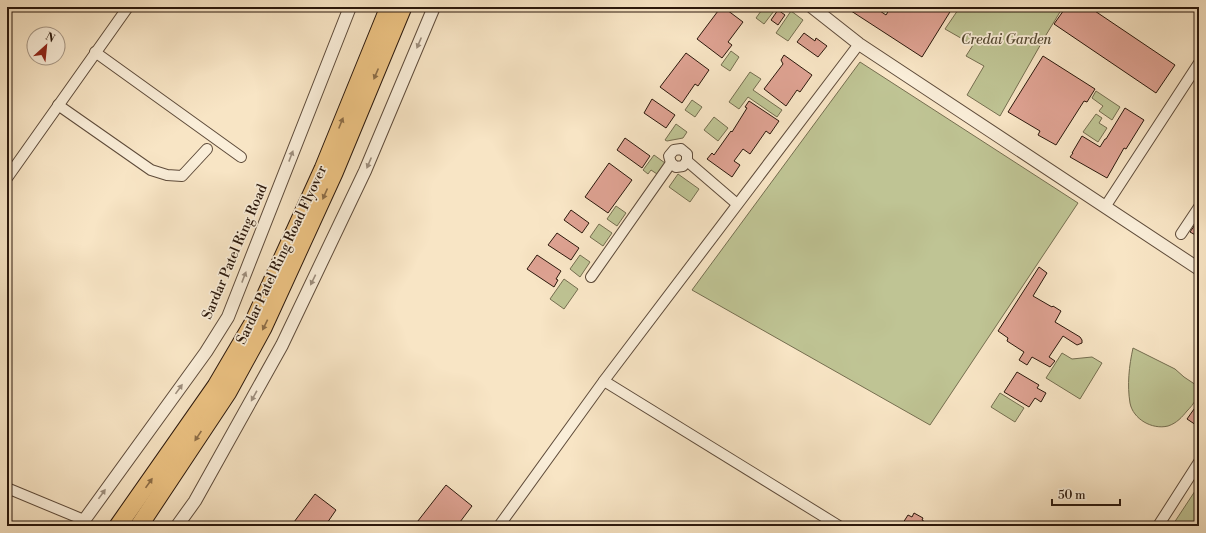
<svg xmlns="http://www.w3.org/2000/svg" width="1206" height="533" viewBox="0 0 1206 533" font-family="'Libre Bodoni',serif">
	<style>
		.green { fill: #bfc494; stroke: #756e50 }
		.building { fill: #dea292; stroke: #2b180c }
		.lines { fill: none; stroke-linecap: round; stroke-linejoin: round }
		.minor-casing { stroke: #5e4b3a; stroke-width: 12 }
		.tertiary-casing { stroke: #5e4b3a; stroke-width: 14 }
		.trunk-casing { stroke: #2b180c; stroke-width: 19 }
		.minor { stroke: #faeed9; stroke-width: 10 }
		.tertiary { stroke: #faeed9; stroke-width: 12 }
		.trunk { stroke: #ecc282; stroke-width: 17 }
		.oneway { fill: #9d8e7d }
		.oneway2 { fill: #8c6d47 }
		.labels { text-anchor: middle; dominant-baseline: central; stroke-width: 3.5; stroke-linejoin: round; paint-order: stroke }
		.park-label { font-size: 14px; font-style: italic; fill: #574c35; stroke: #faeed9 }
		.street-label { font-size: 14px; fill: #2b180c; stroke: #faeed9 }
	</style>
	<rect width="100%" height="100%" fill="#f8e5c5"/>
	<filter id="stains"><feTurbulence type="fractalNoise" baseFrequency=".005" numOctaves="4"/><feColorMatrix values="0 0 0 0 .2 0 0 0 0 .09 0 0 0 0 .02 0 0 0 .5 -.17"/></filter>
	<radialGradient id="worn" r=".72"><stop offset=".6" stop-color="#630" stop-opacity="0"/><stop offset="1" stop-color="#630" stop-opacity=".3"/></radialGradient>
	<g class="green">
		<polygon points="764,7 777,7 764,24 756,18"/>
		<polygon points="960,7 1063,7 1046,35 1000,116 967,95 984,66 966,56 973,45 945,29"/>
		<polygon points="791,11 803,20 788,41 776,33"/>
		<polygon points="731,51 739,57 730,71 721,65"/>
		<polygon points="860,62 1078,203 930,425 692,290"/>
		<polygon points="750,72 761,79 753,90 782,110 777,117 748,97 739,109 729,102"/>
		<polygon points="1096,91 1120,107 1112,120 1099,111 1103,106 1092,98"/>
		<polygon points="692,100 702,107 695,117 685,110"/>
		<polygon points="1096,114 1102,118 1099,123 1107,128 1098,142 1083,132"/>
		<polygon points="714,117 728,128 718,141 704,130"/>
		<polygon points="676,124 687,132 683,138 667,141 665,140"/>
		<polygon points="654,155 665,163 657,174 651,170 648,174 643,170"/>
		<polygon points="678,174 699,189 690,202 669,187"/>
		<polygon points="616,206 626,213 617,226 607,219"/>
		<polygon points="599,224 612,233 603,246 590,237"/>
		<polygon points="580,255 590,262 580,277 570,269"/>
		<polygon points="564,279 578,289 564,309 550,299"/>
		<path d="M1133,348L1175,369L1184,377L1199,387C1199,396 1194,404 1187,411C1182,417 1177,423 1168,426C1152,430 1133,419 1130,403C1127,385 1129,366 1133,348Z"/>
		<polygon points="1062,353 1072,359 1092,357 1102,363 1080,399 1046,378"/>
		<polygon points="1000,393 1024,408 1015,422 991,407"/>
		<polygon points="1199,485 1199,526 1172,526"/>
	</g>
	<g class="building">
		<polygon points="721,7 723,7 743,22 728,42 732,45 722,58 697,39"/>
		<polygon points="845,7 874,7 886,15 891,7 953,7 922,57"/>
		<polygon points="1066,7 1089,7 1175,65 1156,93 1054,24"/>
		<polygon points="778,10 785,15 778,25 771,20"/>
		<polygon points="804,33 815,41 816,38 827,46 818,57 797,42"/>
		<polygon points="686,53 709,70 698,86 695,84 682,103 660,87"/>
		<polygon points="784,55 812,75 800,92 797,90 786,106 764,89 783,64 781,60"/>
		<polygon points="1043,56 1095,89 1087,102 1084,101 1056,145 1038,135 1040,131 1008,112"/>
		<polygon points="652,99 675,115 666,128 644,113"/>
		<polygon points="749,101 779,121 770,134 766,131 750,154 743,149 734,161 740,165 732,177 707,159 712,153 714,155 731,131 732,132 747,108 745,107"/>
		<polygon points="1125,108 1144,120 1126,149 1124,148 1107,178 1070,157 1073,153 1072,153 1082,136 1100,147 1105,139 1106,139"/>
		<polygon points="625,138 650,156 642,168 617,150"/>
		<polygon points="609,163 632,180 608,213 585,197"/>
		<polygon points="571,210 589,223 582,233 564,220"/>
		<polygon points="1199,219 1199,237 1190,232"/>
		<polygon points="557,233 579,248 571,260 548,245"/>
		<polygon points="537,255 561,271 556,279 558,280 554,287 527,269"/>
		<polygon points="1039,267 1047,273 1033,296 1052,307 1053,306 1061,311 1055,322 1080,337 1082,340 1082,343 1077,345 1063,336 1049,357 1055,361 1050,367 1032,357 1027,365 1019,360 1024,352 1007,341 1008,338 998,331"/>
		<polygon points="1017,372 1039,385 1037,388 1046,393 1041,402 1035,398 1029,407 1004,392"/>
		<polygon points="1199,402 1199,427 1187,419"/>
		<polygon points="446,485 472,506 457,526 414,526"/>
		<polygon points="315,494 336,510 325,526 291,526"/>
		<polygon points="914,513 923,518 922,520 932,526 901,526 908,515 912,517"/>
	</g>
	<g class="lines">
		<defs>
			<g id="minor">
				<polyline points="95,52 241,157"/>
				<polyline points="58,105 151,170 167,175 182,176 207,149"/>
				<polyline points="687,161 683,166 676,167 671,163 669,156 674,150 681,149 687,154 687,161 737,204"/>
				<polyline points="7,178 128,7"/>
				<polyline points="1105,207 1199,63"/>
				<polyline points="1181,234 1199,207"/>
				<polyline points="591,277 671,163"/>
				<polyline points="604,381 839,526"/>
				<polyline points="7,488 84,520"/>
				<polyline points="499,526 606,378 859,44"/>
				<polyline points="1158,526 1199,462"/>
			</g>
			<g id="tertiary">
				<polyline points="812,7 859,44 1199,269"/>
				<polyline points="80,526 206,352 228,317 350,7"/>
				<polyline points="177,526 195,501 282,345 365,171 434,7"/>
			</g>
			<g id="trunk">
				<polyline points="118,526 216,386 253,323 323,169 389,7"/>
				<polyline points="139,526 228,392 263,328 334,173 403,7"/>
			</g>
		</defs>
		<use href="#minor" class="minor-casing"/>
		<use href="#tertiary" class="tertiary-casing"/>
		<use href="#trunk" class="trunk-casing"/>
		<use href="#minor" class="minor"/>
		<use href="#tertiary" class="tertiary"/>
		<use href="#trunk" class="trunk"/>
	</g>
	<defs><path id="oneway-solid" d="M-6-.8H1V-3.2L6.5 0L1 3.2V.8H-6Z"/></defs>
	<g class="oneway">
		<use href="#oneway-solid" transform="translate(419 43) rotate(113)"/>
		<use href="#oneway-solid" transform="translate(291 156) rotate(-69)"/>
		<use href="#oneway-solid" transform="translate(369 163) rotate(113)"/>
		<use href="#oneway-solid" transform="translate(244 277) rotate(-69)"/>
		<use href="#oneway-solid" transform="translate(313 280) rotate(116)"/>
		<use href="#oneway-solid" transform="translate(179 389) rotate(-54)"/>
		<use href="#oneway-solid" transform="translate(254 396) rotate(119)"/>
		<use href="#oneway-solid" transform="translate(102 494) rotate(-54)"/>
	</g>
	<g class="oneway2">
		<use href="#oneway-solid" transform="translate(376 74) rotate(113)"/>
		<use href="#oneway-solid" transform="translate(341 123) rotate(-68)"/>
		<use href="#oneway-solid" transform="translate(325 194) rotate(114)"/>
		<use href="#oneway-solid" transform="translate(265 325) rotate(116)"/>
		<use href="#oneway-solid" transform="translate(198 436) rotate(124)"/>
		<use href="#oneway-solid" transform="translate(149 483) rotate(-55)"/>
	</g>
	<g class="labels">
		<g class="park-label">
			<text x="1006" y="40">Credai Garden</text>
		</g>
		<g class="street-label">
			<text transform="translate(235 252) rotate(-67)">Sardar Patel Ring Road</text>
			<text transform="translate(282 255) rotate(-65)">Sardar Patel Ring Road Flyover</text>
		</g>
	</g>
	<rect width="1206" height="533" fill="none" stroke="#f8e5c5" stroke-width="24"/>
	<rect x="8" y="8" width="1190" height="517" fill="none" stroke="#2b180c" stroke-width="2"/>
	<rect x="12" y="12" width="1182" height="509" fill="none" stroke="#2b180c"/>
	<g transform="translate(46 46) rotate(27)"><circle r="19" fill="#faeed9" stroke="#a79887"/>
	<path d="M0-3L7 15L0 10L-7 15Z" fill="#8f2418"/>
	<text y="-6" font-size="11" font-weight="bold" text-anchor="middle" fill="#2b180c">N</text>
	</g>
	<path d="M1052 499v6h68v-6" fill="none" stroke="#2b180c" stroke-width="2"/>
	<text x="1058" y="499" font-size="12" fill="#2b180c" stroke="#faeed9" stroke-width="3" paint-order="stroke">50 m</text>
	<rect width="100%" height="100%" filter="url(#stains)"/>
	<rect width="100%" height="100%" fill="url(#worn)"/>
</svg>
